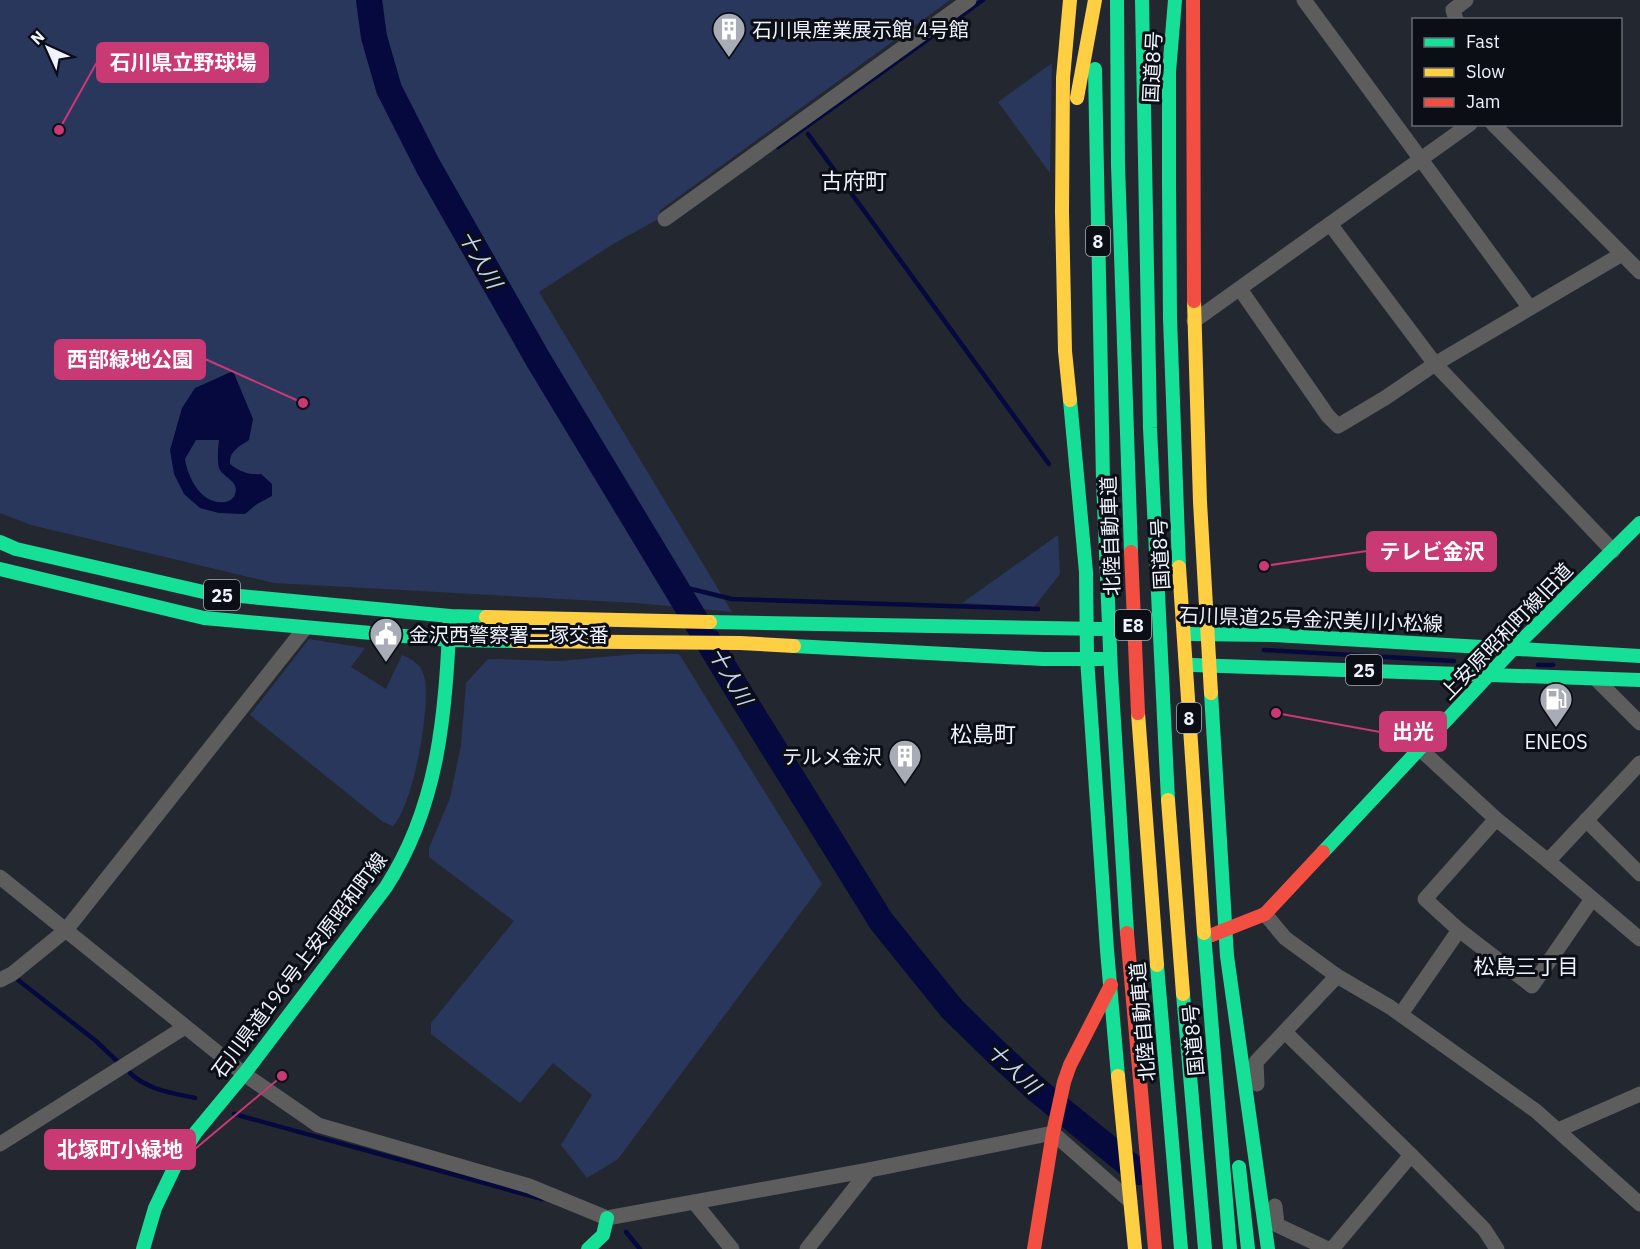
<svg xmlns="http://www.w3.org/2000/svg" width="1640" height="1249" viewBox="0 0 1640 1249" font-family="'IBM Plex Sans','Noto Sans JP',sans-serif">
	<style>
		.green { fill: #29375c }
		.water { fill: #05093d; fill-rule: evenodd }
		.lines { fill: none; stroke-linecap: round; stroke-linejoin: round }
		.stream { stroke: #05093d; stroke-width: 4.5 }
		.river { stroke: #05093d; stroke-width: 26 }
		.street { stroke: #5c5d5c; stroke-width: 15 }
		.fast { stroke: #16e098; stroke-width: 14 }
		.slow { stroke: #ffcf43; stroke-width: 14 }
		.jam { stroke: #f24e42; stroke-width: 14 }
		.fast-bridge { stroke: #16e098; stroke-width: 14 }
		.slow-bridge { stroke: #ffcf43; stroke-width: 14 }
		.jam-bridge { stroke: #f24e42; stroke-width: 14 }
		.labels { text-anchor: middle; dominant-baseline: central; stroke-width: 6; stroke-linejoin: round; paint-order: stroke }
		.shield { fill: #0b0e15; stroke: #aaaeb8; stroke-width: 1.5 }
		.shield-label { font-size: 18px; font-weight: bold; fill: #eef3fe }
		.poi-label { font-size: 20px; fill: #eef3fe; stroke: #0b0e15; text-anchor: start }
		.street-label { font-size: 20px; fill: #eef3fe; stroke: #0b0e15 }
		.water-label { font-size: 21px; font-style: italic; fill: #c2d3f7; stroke: #0b0e15 }
		.neighbourhood-label { font-size: 21px; fill: #eef3fe; stroke: #0b0e15 }
		.quarter-label { font-size: 22px; fill: #eef3fe; stroke: #0b0e15 }
		.leader { fill: none; stroke: #c93973; stroke-width: 2 }
		.callout-dot { fill: #c93973; stroke: #0b0e15; stroke-width: 2 }
		.callout { fill: #c93973; stroke: #c93973; stroke-width: 2 }
		.callout-label { font-size: 21px; text-anchor: middle; font-weight: bold; fill: #fff }
	</style>
	<rect width="100%" height="100%" fill="#232730"/>
	<g class="green">
		<polygon points="0,0 950,0 659,211 662,217 613,244 539,292 732,612 636,603 274,583 31,525 0,513"/>
		<polygon points="1052,63 1050,173 998,102"/>
		<polygon points="1058,535 1060,574 1034,607 962,603"/>
		<path d="M309,639L365,648L351,667L386,689L402,655C413,660 421,664 424,676C432,704 413,806 393,826L383,822L250,715Z"/>
		<polygon points="636,654 679,654 822,884 618,1159 587,1178 561,1145 592,1095 553,1063 520,1103 431,1034 431,1023 514,921 429,857 429,848 450,798 461,745 466,683 488,659 559,661"/>
	</g>
	<path class="water" d="M233,371L253,419L249,440C240,446 229,451 230,464C240,472 249,475 261,474L272,484V496L257,504L245,514L219,513L200,508L184,494L174,474L170,450L182,408L195,388ZM196,440H219C218,449 217,459 219,468C223,478 240,481 235,494C234,498 229,502 225,502C201,505 188,478 185,459Z"/>
	<g class="lines">
		<g class="stream">
			<polyline points="808,134 1049,464"/>
			<polyline points="778,147 983,0"/>
			<polyline points="675,585 732,599 1038,609"/>
			<polyline points="1264,650 1454,661"/>
			<polyline points="1538,665 1553,665"/>
			<polyline points="13,976 96,1041 118,1062"/>
			<path d="M130,1073C148,1090 172,1093 195,1098"/>
			<polyline points="234,1114 542,1199"/>
			<polyline points="626,1232 640,1249"/>
		</g>
		<polyline class="river" points="369,0 374,37 389,89 428,166 539,361 737,689 881,921 952,1009 996,1052 1037,1090 1138,1172"/>
		<g class="street">
			<polyline points="1304,0 1530,308"/>
			<polyline points="1456,20 1453,10 1466,0"/>
			<polyline points="1493,124 1640,272"/>
			<polyline points="665,219 969,0"/>
			<polyline points="1330,224 1435,364 1613,551"/>
			<polyline points="1240,289 1328,416 1338,426 1385,398 1435,364 1622,254"/>
			<polyline points="1194,321 1470,124"/>
			<polyline points="1597,680 1640,723"/>
			<polyline points="1420,749 1496,819"/>
			<polyline points="1586,820 1640,874"/>
			<polyline points="1548,861 1640,939"/>
			<polyline points="0,877 244,1074 318,1125 529,1186 607,1218 869,1170 1053,1133 1130,1201"/>
			<polyline points="1265,914 1285,938 1337,976 1390,1007 1536,1111 1640,1204"/>
			<polyline points="1459,930 1532,986 1592,899"/>
			<polyline points="0,980 12,974 66,930 305,628"/>
			<polyline points="1401,1014 1459,930 1425,899 1496,819 1548,861 1640,763"/>
			<polyline points="1285,1032 1411,1155"/>
			<polyline points="1257,1084 1256,1062 1337,976"/>
			<polyline points="1558,1130 1640,1094"/>
			<polyline points="0,1144 185,1027"/>
			<polyline points="694,1202 732,1249"/>
			<polyline points="1275,1206 1277,1225 1328,1249"/>
			<polyline points="807,1249 869,1170"/>
			<polyline points="1332,1249 1411,1155 1484,1229 1497,1249"/>
		</g>
		<g class="fast">
			<polyline points="1095,69 1103,481"/>
			<polyline points="1169,185 1169,72 1175,0"/>
			<polyline points="1070,400 1086,572 1087,658 1107,950 1118,1076"/>
			<polyline points="0,542 16,549 208,593 450,616 486,617"/>
			<polyline points="0,569 204,618 449,640 515,641"/>
			<polyline points="710,622 1102,629"/>
			<polyline points="1189,634 1274,635 1640,656"/>
			<polyline points="794,646 1043,659 1102,659"/>
			<polyline points="1192,665 1640,680"/>
			<polyline points="1211,693 1227,956 1268,1249"/>
			<polyline points="1323,852 1513,649 1640,523"/>
			<polyline points="1239,1167 1248,1249"/>
			<path d="M143,1249L155,1208L177,1162L196,1132L244,1074L386,887C440,803 445,713 450,616"/>
			<polyline points="588,1249 603,1235 607,1218"/>
		</g>
		<g class="slow">
			<polyline points="1077,98 1095,0"/>
			<polyline points="1194,301 1200,502 1211,693"/>
			<polyline points="1070,400 1065,351 1062,212 1063,78 1070,0"/>
			<polyline points="486,617 710,622"/>
			<polyline points="515,641 740,643 794,646"/>
		</g>
		<g class="jam">
			<polyline points="1193,0 1194,301"/>
			<polyline points="1212,935 1265,914 1323,852"/>
			<polyline points="1034,1249 1053,1133 1064,1082 1070,1065 1111,985"/>
		</g>
		<g class="fast-bridge">
			<polyline points="1117,0 1118,165 1131,552"/>
			<polyline points="1142,0 1150,428 1168,800"/>
			<polyline points="1169,185 1170,318 1179,567"/>
			<polyline points="1103,481 1111,673 1127,933"/>
			<polyline points="1204,933 1230,1249"/>
			<polyline points="1157,965 1181,1249"/>
			<polyline points="1183,994 1205,1249"/>
		</g>
		<g class="slow-bridge">
			<polyline points="1179,567 1204,933"/>
			<polyline points="1138,713 1157,965"/>
			<polyline points="1168,800 1183,994"/>
			<polyline points="1118,1076 1135,1249"/>
		</g>
		<g class="jam-bridge">
			<polyline points="1131,552 1138,713"/>
			<polyline points="1127,933 1155,1249"/>
		</g>
	</g>
	<defs>
		<symbol id="building-pin" viewBox="-11 -11 22 30"><path d="M0 17L-7.5 6A9.5 9.5 0 1 1 7.5 6Z" fill="#a7acb6" stroke="#0b0e15"/><path d="M-4-6H4V6H1V3H-1V6H-4ZM-2.5-4.3h1.7v1.8h-1.7ZM.8-4.3h1.7v1.8H.8ZM-2.5-1h1.7V.8h-1.7ZM.8-1h1.7V.8H.8Z" fill="#fff"/></symbol>
		<symbol id="civic-pin" viewBox="-11 -11 22 30"><path d="M0 17L-7.5 6A9.5 9.5 0 1 1 7.5 6Z" fill="#a7acb6" stroke="#0b0e15"/><path d="M-.6-6.5H3V-4.5H.6V-3L4-1V1h2V6H-6V1h2V-1L-.6-3ZM-1.2 2.5V6h2.4V2.5Z" fill="#fff"/></symbol>
		<symbol id="fuel-pin" viewBox="-11 -11 22 30"><path d="M0 17L-7.5 6A9.5 9.5 0 1 1 7.5 6Z" fill="#a7acb6" stroke="#0b0e15"/><path d="M-5.5-6h7V0h2V4h1.3V-2.5L3-4.5l.8-.8L6-3V5H2.5V1h-1V6h-7ZM-4.2-4.7v3.2H.2V-4.7Z" fill="#fff"/></symbol>
	</defs>
	<g fill-rule="evenodd">
		<use href="#building-pin" x="710" y="10" width="38" height="52"/>
		<use href="#civic-pin" x="367" y="615" width="38" height="52"/>
		<use href="#fuel-pin" x="1537" y="680" width="38" height="52"/>
		<use href="#building-pin" x="886" y="737" width="38" height="52"/>
	</g>
	<g class="labels">
		<g class="shield">
			<rect x="1086" y="226" width="24" height="30" rx="4.5"/>
			<rect x="204" y="580" width="36" height="30" rx="4.5"/>
			<rect x="1115" y="610" width="36" height="30" rx="4.5"/>
			<rect x="1346" y="655" width="36" height="30" rx="4.5"/>
			<rect x="1177" y="703" width="24" height="30" rx="4.5"/>
		</g>
		<g class="shield-label">
			<text x="1098" y="241">8</text>
			<text x="222" y="595">25</text>
			<text x="1133" y="625">E8</text>
			<text x="1364" y="670">25</text>
			<text x="1189" y="718">8</text>
		</g>
		<g class="poi-label">
			<text x="752" y="29">石川県産業展示館 4号館</text>
			<text x="409" y="634">金沢西警察署二塚交番</text>
			<text x="1556" y="741" text-anchor="middle">ENEOS</text>
			<text x="882" y="756" text-anchor="end">テルメ金沢</text>
		</g>
		<g class="street-label">
			<text transform="translate(1152 67) rotate(-87)">国道8号</text>
			<text transform="translate(1110 536) rotate(-92)">北陸自動車道</text>
			<text transform="translate(1160 554) rotate(-93)">国道8号</text>
			<text transform="translate(1311 619) rotate(2)">石川県道25号金沢美川小松線</text>
			<text transform="translate(1506 631) rotate(-46)">上安原昭和町線旧道</text>
			<text transform="translate(299 965) rotate(-53)">石川県道196号上安原昭和町線</text>
			<text transform="translate(1142 1022) rotate(-95)">北陸自動車道</text>
			<text transform="translate(1193 1040) rotate(-95)">国道8号</text>
		</g>
		<g class="water-label">
			<text transform="translate(481 259) rotate(60)">十人川</text>
			<text transform="translate(731 676) rotate(59)">十人川</text>
			<text transform="translate(1014 1068) rotate(43)">十人川</text>
		</g>
		<g class="neighbourhood-label">
			<text x="1526" y="966">松島三丁目</text>
		</g>
		<g class="quarter-label">
			<text x="854" y="180">古府町</text>
			<text x="983" y="733">松島町</text>
		</g>
	</g>
	<path class="leader" d="M59 130L97 62M303 403L205 359M1264 566L1367 551M1276 713L1380 732M282 1076L195 1149"/>
	<g class="callout-dot">
		<circle cx="59" cy="130" r="6"/>
		<circle cx="303" cy="403" r="6"/>
		<circle cx="1264" cy="566" r="6"/>
		<circle cx="1276" cy="713" r="6"/>
		<circle cx="282" cy="1076" r="6"/>
	</g>
	<g class="callout">
		<rect x="97" y="43" width="171" height="39" rx="6"/>
		<rect x="55" y="340" width="150" height="39" rx="6"/>
		<rect x="1367" y="532" width="129" height="39" rx="6"/>
		<rect x="1380" y="712" width="66" height="39" rx="6"/>
		<rect x="45" y="1130" width="150" height="39" rx="6"/>
	</g>
	<g class="callout-label">
		<text x="183" y="70">石川県立野球場</text>
		<text x="130" y="367">西部緑地公園</text>
		<text x="1432" y="559">テレビ金沢</text>
		<text x="1413" y="739">出光</text>
		<text x="120" y="1157">北塚町小緑地</text>
	</g>
	<rect x="1412" y="18" width="210" height="108" fill="#0b0e15" stroke="#666a72" stroke-width="1.5"/>
	<rect x="1424" y="38" width="30" height="9" fill="#16e098" stroke="#666a72" stroke-width="1.5"/>
	<text x="1466" y="48" font-size="18" fill="#eef3fe">Fast</text>
	<rect x="1424" y="68" width="30" height="9" fill="#ffcf43" stroke="#666a72" stroke-width="1.5"/>
	<text x="1466" y="78" font-size="18" fill="#eef3fe">Slow</text>
	<rect x="1424" y="98" width="30" height="9" fill="#f24e42" stroke="#666a72" stroke-width="1.5"/>
	<text x="1466" y="108" font-size="18" fill="#eef3fe">Jam</text>
	<g transform="translate(48 48) rotate(315)" stroke="#0b0e15" stroke-width="4.5" paint-order="stroke">
	<path d="M0-4.5L10 22L0 15L-10 22Z" fill="#eef3fe"/>
	<text y="-9" font-size="16" font-weight="bold" text-anchor="middle" fill="#eef3fe">N</text>
	</g>
</svg>
